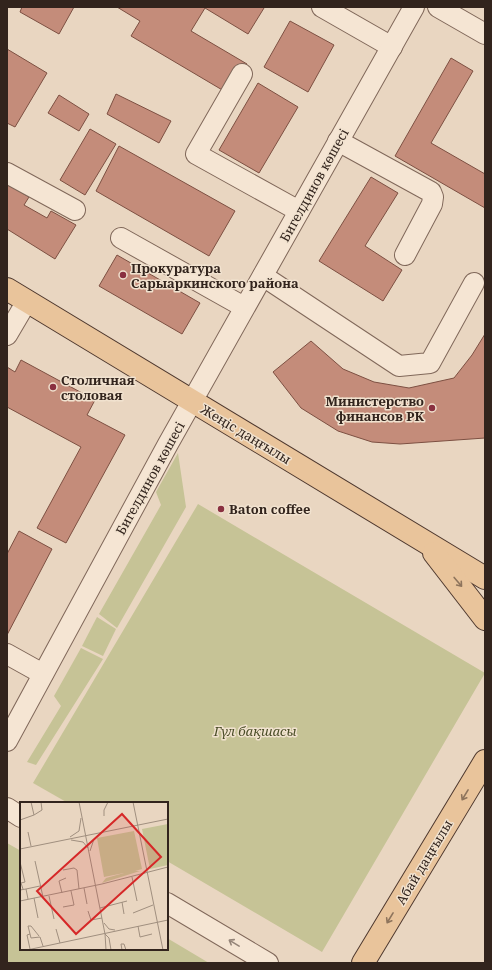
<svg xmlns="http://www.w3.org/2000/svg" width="492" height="970" viewBox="0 0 492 970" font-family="'Noto Serif',serif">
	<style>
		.green { fill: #c6c396 }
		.building { fill: #c48c7a; stroke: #7d5042 }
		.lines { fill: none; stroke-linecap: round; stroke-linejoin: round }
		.minor-casing { stroke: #80685a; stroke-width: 22 }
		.major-casing { stroke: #4e382e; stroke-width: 24 }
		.minor { stroke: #f5e5d3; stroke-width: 20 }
		.major { stroke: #e9c49b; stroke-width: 22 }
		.oneway { stroke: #8e745c }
		.oneway2 { stroke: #948478 }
		.poi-dot { fill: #8a3040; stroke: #f1e2cf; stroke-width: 1.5 }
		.labels { text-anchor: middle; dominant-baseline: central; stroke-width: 3; stroke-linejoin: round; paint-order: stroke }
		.street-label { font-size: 13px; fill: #32241d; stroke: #f1e2cf }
		.poi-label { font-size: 13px; font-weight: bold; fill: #32241d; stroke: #f1e2cf; text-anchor: start }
		.park-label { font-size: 13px; font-style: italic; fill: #494c26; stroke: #f1e2cf }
		.inset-road { fill: none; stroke: #a08f7f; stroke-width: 1 }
		.view { fill: #d62828; fill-opacity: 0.15; stroke: #d62828; stroke-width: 2 }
		.inset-edge { fill: none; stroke: #32241d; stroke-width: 2 }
	</style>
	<rect width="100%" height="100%" fill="#e9d6c1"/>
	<g class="green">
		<polygon points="178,453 186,507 117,628 99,614 161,505 156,492"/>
		<polygon points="198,504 485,673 322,952 167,861 167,803 68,803 33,783"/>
		<polygon points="97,617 116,629 103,656 82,646"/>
		<polygon points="81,648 103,659 36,765 27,762 61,706 54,696"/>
		<polygon points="7,843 21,851 21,949 167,949 167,938 209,963 7,963"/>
	</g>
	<g class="building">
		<polygon points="22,7 74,7 59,34 20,12"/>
		<polygon points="117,7 263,7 264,8 248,34 205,8 191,31 247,64 236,81 224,91 131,36 140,21"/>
		<polygon points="290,21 334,45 308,92 264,67"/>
		<polygon points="7,49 47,73 15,127 7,123"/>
		<polygon points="451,58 473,71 431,143 485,174 485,208 395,156"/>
		<polygon points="258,83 298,107 259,173 219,150"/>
		<polygon points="116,94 171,121 159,143 107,114"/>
		<polygon points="59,95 89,114 79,131 48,113"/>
		<polygon points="90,129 116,144 85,195 60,180"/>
		<polygon points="119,146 235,211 209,256 96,191"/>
		<polygon points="371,177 398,193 365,246 402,270 383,301 319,261"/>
		<polygon points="7,184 29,197 24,205 47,218 51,211 76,225 55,259 7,229"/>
		<polygon points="117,255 200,303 182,334 99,286"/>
		<polygon points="485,334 485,438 400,444 372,442 338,431 301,408 273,372 311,341 343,369 374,382 409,388 454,378 472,355"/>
		<polygon points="21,360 95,400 87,415 125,435 66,543 37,528 81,447 7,407 7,367 15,372"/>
		<polygon points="19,531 52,549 7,635 7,554"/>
	</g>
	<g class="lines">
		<defs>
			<g id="minor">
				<polyline points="322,7 392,47"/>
				<polyline points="438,7 485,34"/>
				<polyline points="242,74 196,154 299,211"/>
				<polyline points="338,141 431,192 433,197 432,204 405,255"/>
				<polyline points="7,173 75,210"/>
				<polyline points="121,238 244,307"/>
				<polyline points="263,276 399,366 430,363 474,283"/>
				<polyline points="7,335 27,301"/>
				<polyline points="7,654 43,674"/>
				<polyline points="7,741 168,444 414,7"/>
				<polyline points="7,808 21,817"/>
				<polyline points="167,903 268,963"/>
			</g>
			<g id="major">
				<polyline points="7,289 485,578"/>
				<polyline points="434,553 485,619"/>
				<polyline points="363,963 485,761"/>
			</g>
		</defs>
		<use href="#minor" class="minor-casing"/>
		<use href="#major" class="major-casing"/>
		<use href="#minor" class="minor"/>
		<use href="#major" class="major"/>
	</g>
	<defs><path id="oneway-shaft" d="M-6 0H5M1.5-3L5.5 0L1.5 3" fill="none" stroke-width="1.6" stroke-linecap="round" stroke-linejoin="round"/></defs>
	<g class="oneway">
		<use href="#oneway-shaft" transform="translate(458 582) rotate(50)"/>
		<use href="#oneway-shaft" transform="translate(465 795) rotate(121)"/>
		<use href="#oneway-shaft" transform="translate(390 918) rotate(121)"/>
	</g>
	<use class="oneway2" href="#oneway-shaft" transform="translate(234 943) rotate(-149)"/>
	<g class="poi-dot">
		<circle cx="123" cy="275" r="4"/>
		<circle cx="53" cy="387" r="4"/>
		<circle cx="432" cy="408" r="4"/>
		<circle cx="221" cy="509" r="4"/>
	</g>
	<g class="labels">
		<g class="street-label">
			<text transform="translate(314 185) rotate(-61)">Бигелдинов көшесі</text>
			<text transform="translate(246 434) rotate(31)">Жеңіс даңғылы</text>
			<text transform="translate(150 478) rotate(-61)">Бигелдинов көшесі</text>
			<text transform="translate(424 862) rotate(-59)">Абай даңғылы</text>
		</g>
		<g class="poi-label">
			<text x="131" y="268">Прокуратура<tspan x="131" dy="15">Сарыаркинского района</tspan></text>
			<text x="61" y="380">Столичная<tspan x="61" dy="15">столовая</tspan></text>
			<text x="424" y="401" text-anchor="end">Министерство<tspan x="424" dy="15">финансов РК</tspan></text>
			<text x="229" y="509">Baton coffee</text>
		</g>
		<g class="park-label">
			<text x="255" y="731">Гүл бақшасы</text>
		</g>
	</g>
	<g transform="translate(20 802)">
		<rect width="148" height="148" fill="#e9d6c1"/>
		<path d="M148,22V63L130,67L122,27ZM114,29L122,67L115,69H120L82,81L86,76L104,71L84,75L77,36Z" fill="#c6c396"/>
		<path class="inset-road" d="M59,0L85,132M113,0L143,148M14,13L22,8L21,0M84,14V8L88,0M0,18L14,13L11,0M8,30L11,44M50,35L59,29L61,16M51,38L63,40L68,46M0,47L148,17M70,49L74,37L81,31M15,59L23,95M0,60L5,80L1,81L3,87M43,68L54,66L57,68L59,87M112,75L117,99M64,86L67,102M6,87L20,84M0,88L6,87L8,97M42,91L39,79L46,76M29,94L34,117M14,96L18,116M0,99L82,82L148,65M102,100L104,112M43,105L54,103L51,89M80,106L107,99M68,109L71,118L82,116M113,111L133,103M84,121L89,127L95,128M118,124L120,135L132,132M36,127L40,141M10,132L8,124H11L19,134M85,132L89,136L91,148M85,132L86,148M10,147L7,133L10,132L11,136L20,135L23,144M7,148L148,118M102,148L101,142H104L106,148"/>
		<path class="view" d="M102,12L141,55L56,132L17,89Z"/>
		<rect width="148" height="148" class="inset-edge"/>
	</g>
	<rect width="492" height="970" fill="none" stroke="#32241d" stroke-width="16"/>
</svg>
